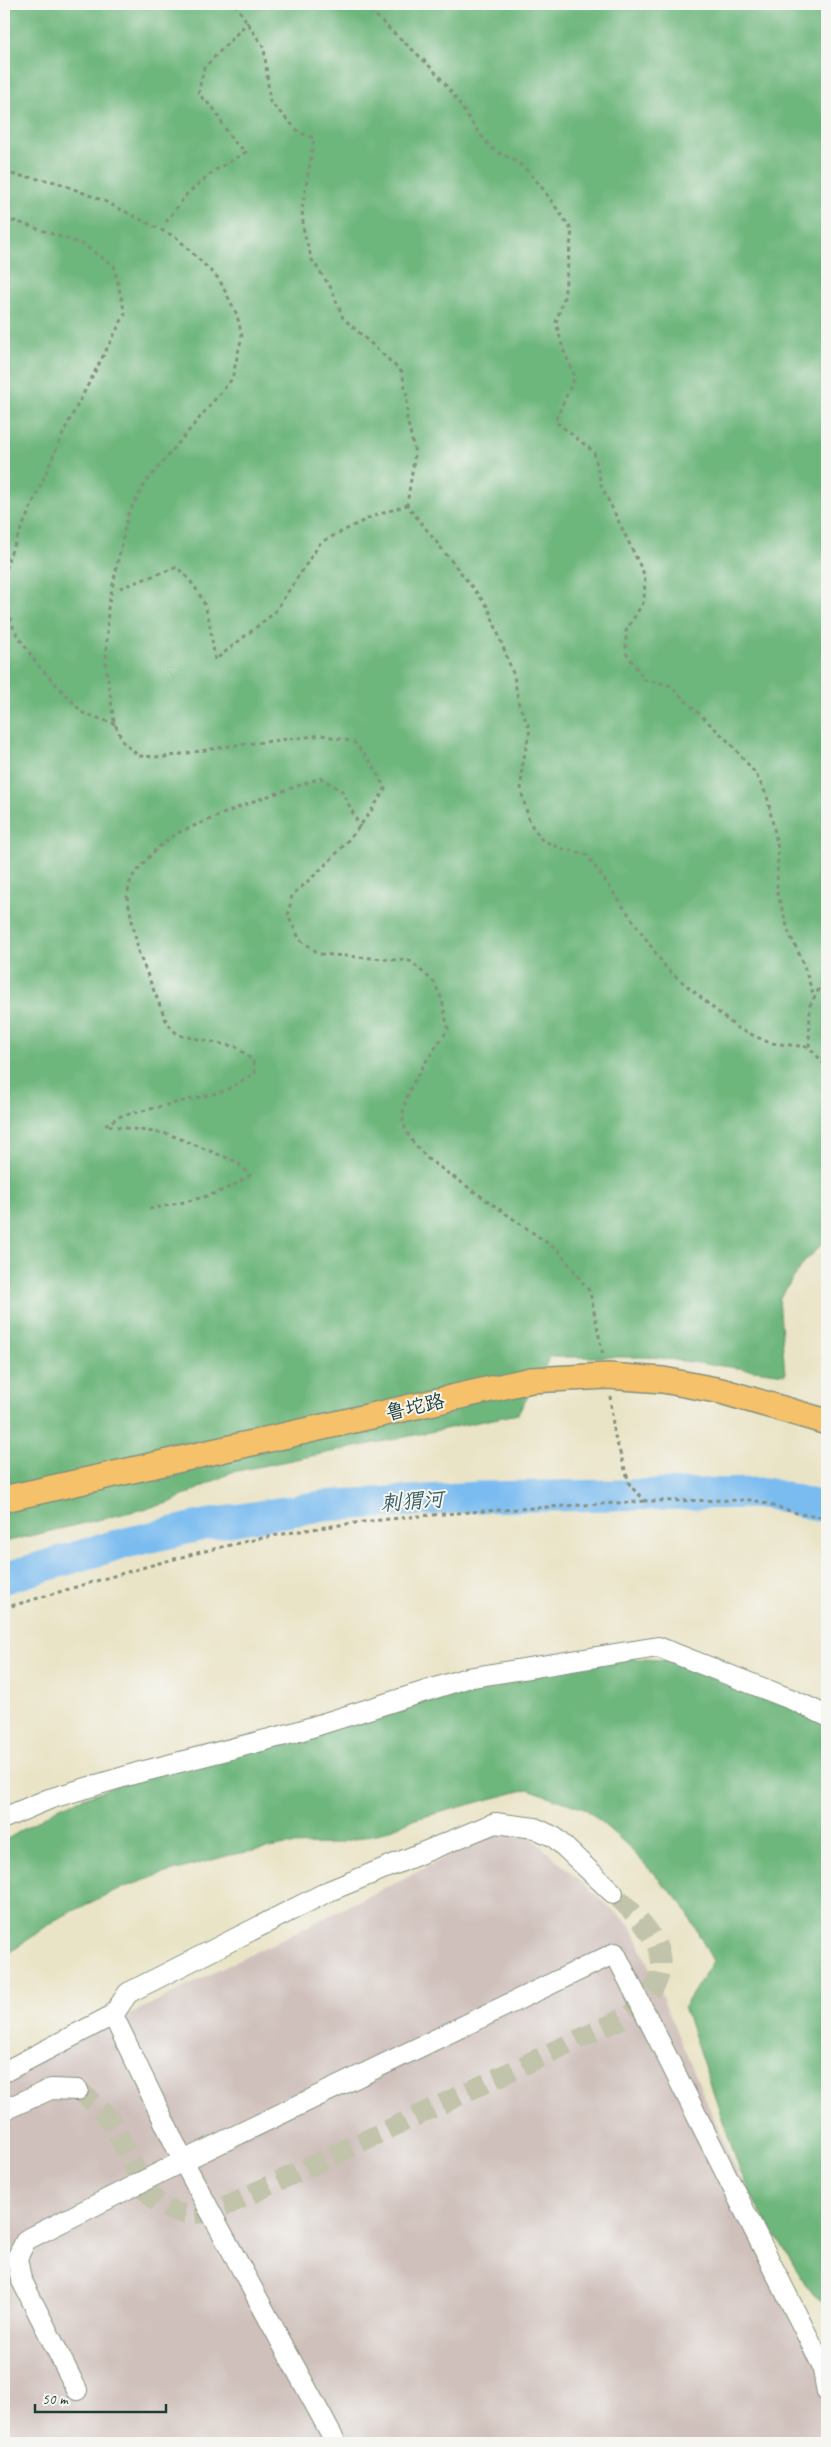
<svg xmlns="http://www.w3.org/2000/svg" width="831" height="2447" viewBox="0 0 831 2447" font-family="Caveat,'LXGW WenKai TC',sans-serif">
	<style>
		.industrial { fill: #cfc0bb }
		.forest { fill: #6db67c; stroke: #467a58 }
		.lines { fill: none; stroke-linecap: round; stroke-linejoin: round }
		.river { stroke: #7abcf0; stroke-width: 31 }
		.minor-tunnel { stroke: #c1c3aa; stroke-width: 20; stroke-dasharray: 20 10; stroke-linecap: butt }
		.minor-casing { stroke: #84907e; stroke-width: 22 }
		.major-casing { stroke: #84907e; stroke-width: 28 }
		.path { stroke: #84907e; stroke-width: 3; stroke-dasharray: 4 4; stroke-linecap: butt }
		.minor { stroke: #fff; stroke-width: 20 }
		.major { stroke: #f5c16b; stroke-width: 25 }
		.major-bridge-casing { stroke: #84907e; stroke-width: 28; stroke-linecap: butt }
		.major-bridge { stroke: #f5c16b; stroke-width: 25 }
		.labels { text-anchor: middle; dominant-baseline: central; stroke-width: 4; stroke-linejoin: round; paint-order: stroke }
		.street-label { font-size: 20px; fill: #1f3d34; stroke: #f6f6f2 }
		.water-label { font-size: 21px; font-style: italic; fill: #365d63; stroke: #f6f6f2 }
	</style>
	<rect width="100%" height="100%" fill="#f6f6f2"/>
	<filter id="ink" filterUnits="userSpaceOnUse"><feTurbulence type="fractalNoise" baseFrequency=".02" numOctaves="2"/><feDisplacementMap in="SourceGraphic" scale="10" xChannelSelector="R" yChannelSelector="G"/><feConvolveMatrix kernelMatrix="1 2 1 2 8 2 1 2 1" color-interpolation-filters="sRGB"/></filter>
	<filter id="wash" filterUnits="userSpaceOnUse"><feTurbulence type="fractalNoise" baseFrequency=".0096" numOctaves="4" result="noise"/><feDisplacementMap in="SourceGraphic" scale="20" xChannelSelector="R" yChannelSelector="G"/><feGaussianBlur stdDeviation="1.12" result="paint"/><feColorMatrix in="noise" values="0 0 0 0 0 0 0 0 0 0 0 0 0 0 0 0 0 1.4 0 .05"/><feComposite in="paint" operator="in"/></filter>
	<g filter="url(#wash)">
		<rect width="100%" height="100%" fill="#eae4c7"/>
		<polygon class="industrial" points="515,1823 632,1927 827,2383 827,2443 4,2443 4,2077"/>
		<g class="forest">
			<polygon points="4,4 827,4 827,1240 805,1261 779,1299 785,1374 652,1357 550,1357 518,1414 232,1472 169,1503 4,1542"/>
			<polygon points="621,1658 685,1661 827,1709 827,2306 808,2288 757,2206 740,2171 684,2007 713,1961 683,1905 625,1843 587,1810 528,1789 415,1819 381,1833 332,1844 286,1845 230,1855 162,1874 114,1891 55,1920 4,1957 4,1841 60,1807 120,1784 455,1681"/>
		</g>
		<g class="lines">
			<polyline class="river" points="4,1578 117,1545 204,1525 322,1506 477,1497 766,1493 827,1508"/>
		</g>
	</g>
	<g filter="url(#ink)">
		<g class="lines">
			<path class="minor-tunnel" d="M78,2090C91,2100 102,2108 111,2122C133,2156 142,2216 192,2214C204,2214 218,2207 230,2204L630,2015C686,1966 657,1935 613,1893"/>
			<defs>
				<g id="minor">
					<polyline points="4,1818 49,1799 137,1773 293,1733 467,1678 658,1647 793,1700 827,1716"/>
					<polyline points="113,2015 128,1993 329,1891 495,1823 535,1828 554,1837 613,1893"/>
					<polyline points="4,2072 113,2015 183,2161 336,2443"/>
					<polyline points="4,2110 51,2089 78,2090"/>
					<polyline points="822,2365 827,2392"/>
					<polyline points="77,2390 21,2279 17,2258 26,2240 183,2161 615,1953 822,2365 827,2362"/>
				</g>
				<g id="major">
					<polyline points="663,1380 721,1391 827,1422"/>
					<polyline points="4,1499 531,1380"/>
				</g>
			</defs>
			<use href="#minor" class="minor-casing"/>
			<use href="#major" class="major-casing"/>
			<g class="path">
				<polyline points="235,4 264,48 270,102 300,133 314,138 302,210 304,233 312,260 331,288 343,318 402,372 407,397 407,419 415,453 407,505 488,607 514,676 519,705 530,729 522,767 521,791 530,823 542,840 560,848 587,855 667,969 737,1028 770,1043 809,1047"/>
				<path d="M365,4C390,33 422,54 446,85C461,104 472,126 488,144C496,154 511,157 520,164C542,183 555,208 572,230L564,298L556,322L563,349L575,377L555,421L594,452L601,485L645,576L644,601L626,631V653L645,680L669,685L731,744L756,774L767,796L778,848L777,892L789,933L802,960L814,997"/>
				<path d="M4,173L56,182L104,201L177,238L219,279L237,315L242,336L232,379L146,482L128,514L108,608L106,666L114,722L123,742L139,756L164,757L230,746L322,735L354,742L373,765L385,789C360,831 329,864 292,895L288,916L300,940L320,954L410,961L434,982L442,1000L448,1029C433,1053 403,1088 403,1117C403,1134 418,1148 428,1159L559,1251L590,1292L603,1355"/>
				<polyline points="4,222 15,221 82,244 114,266 125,314 66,427 9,557 4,579"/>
				<polyline points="166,222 187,194 214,171 246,152 232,140 214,109 198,94 204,68 248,22"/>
				<path d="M120,588L177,567C211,600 208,616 215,660L274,613L321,542L371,517L407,505"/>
				<polyline points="4,594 14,630 37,664 83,713 115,724"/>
				<polyline points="827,975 810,1005 809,1047 827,1067"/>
				<path d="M149,1209C184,1202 220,1197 250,1175L237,1162L168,1134L105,1125L121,1116L225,1091L255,1073L253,1061L237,1047L178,1035L167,1023L139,954L127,896L131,878L157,848L177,833L254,801L321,778L342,791L360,827"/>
				<polyline points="610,1396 614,1433 630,1486 646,1501 754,1500 800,1514 827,1518"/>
				<path d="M4,1608C102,1580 199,1548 300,1531C414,1512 530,1509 646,1501"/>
			</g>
			<use href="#minor" class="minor"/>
			<use href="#major" class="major"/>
			<defs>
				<polyline id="major-bridge" points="531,1380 608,1376 663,1380"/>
			</defs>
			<use href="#major-bridge" class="major-bridge-casing"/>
			<use href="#major-bridge" class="major-bridge"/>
		</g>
	</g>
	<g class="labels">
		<g class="street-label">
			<text transform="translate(415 1407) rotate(-13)">鲁坨路</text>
		</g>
		<g class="water-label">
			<text transform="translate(412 1501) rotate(-4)">刺猬河</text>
		</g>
	</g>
	<rect width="831" height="2447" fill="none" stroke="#f6f6f2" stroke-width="20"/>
	<path d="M35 2404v8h131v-8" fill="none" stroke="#1f3d34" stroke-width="2.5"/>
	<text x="42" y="2404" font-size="15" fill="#1f3d34" stroke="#f6f6f2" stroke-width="4" paint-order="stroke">50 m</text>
</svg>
